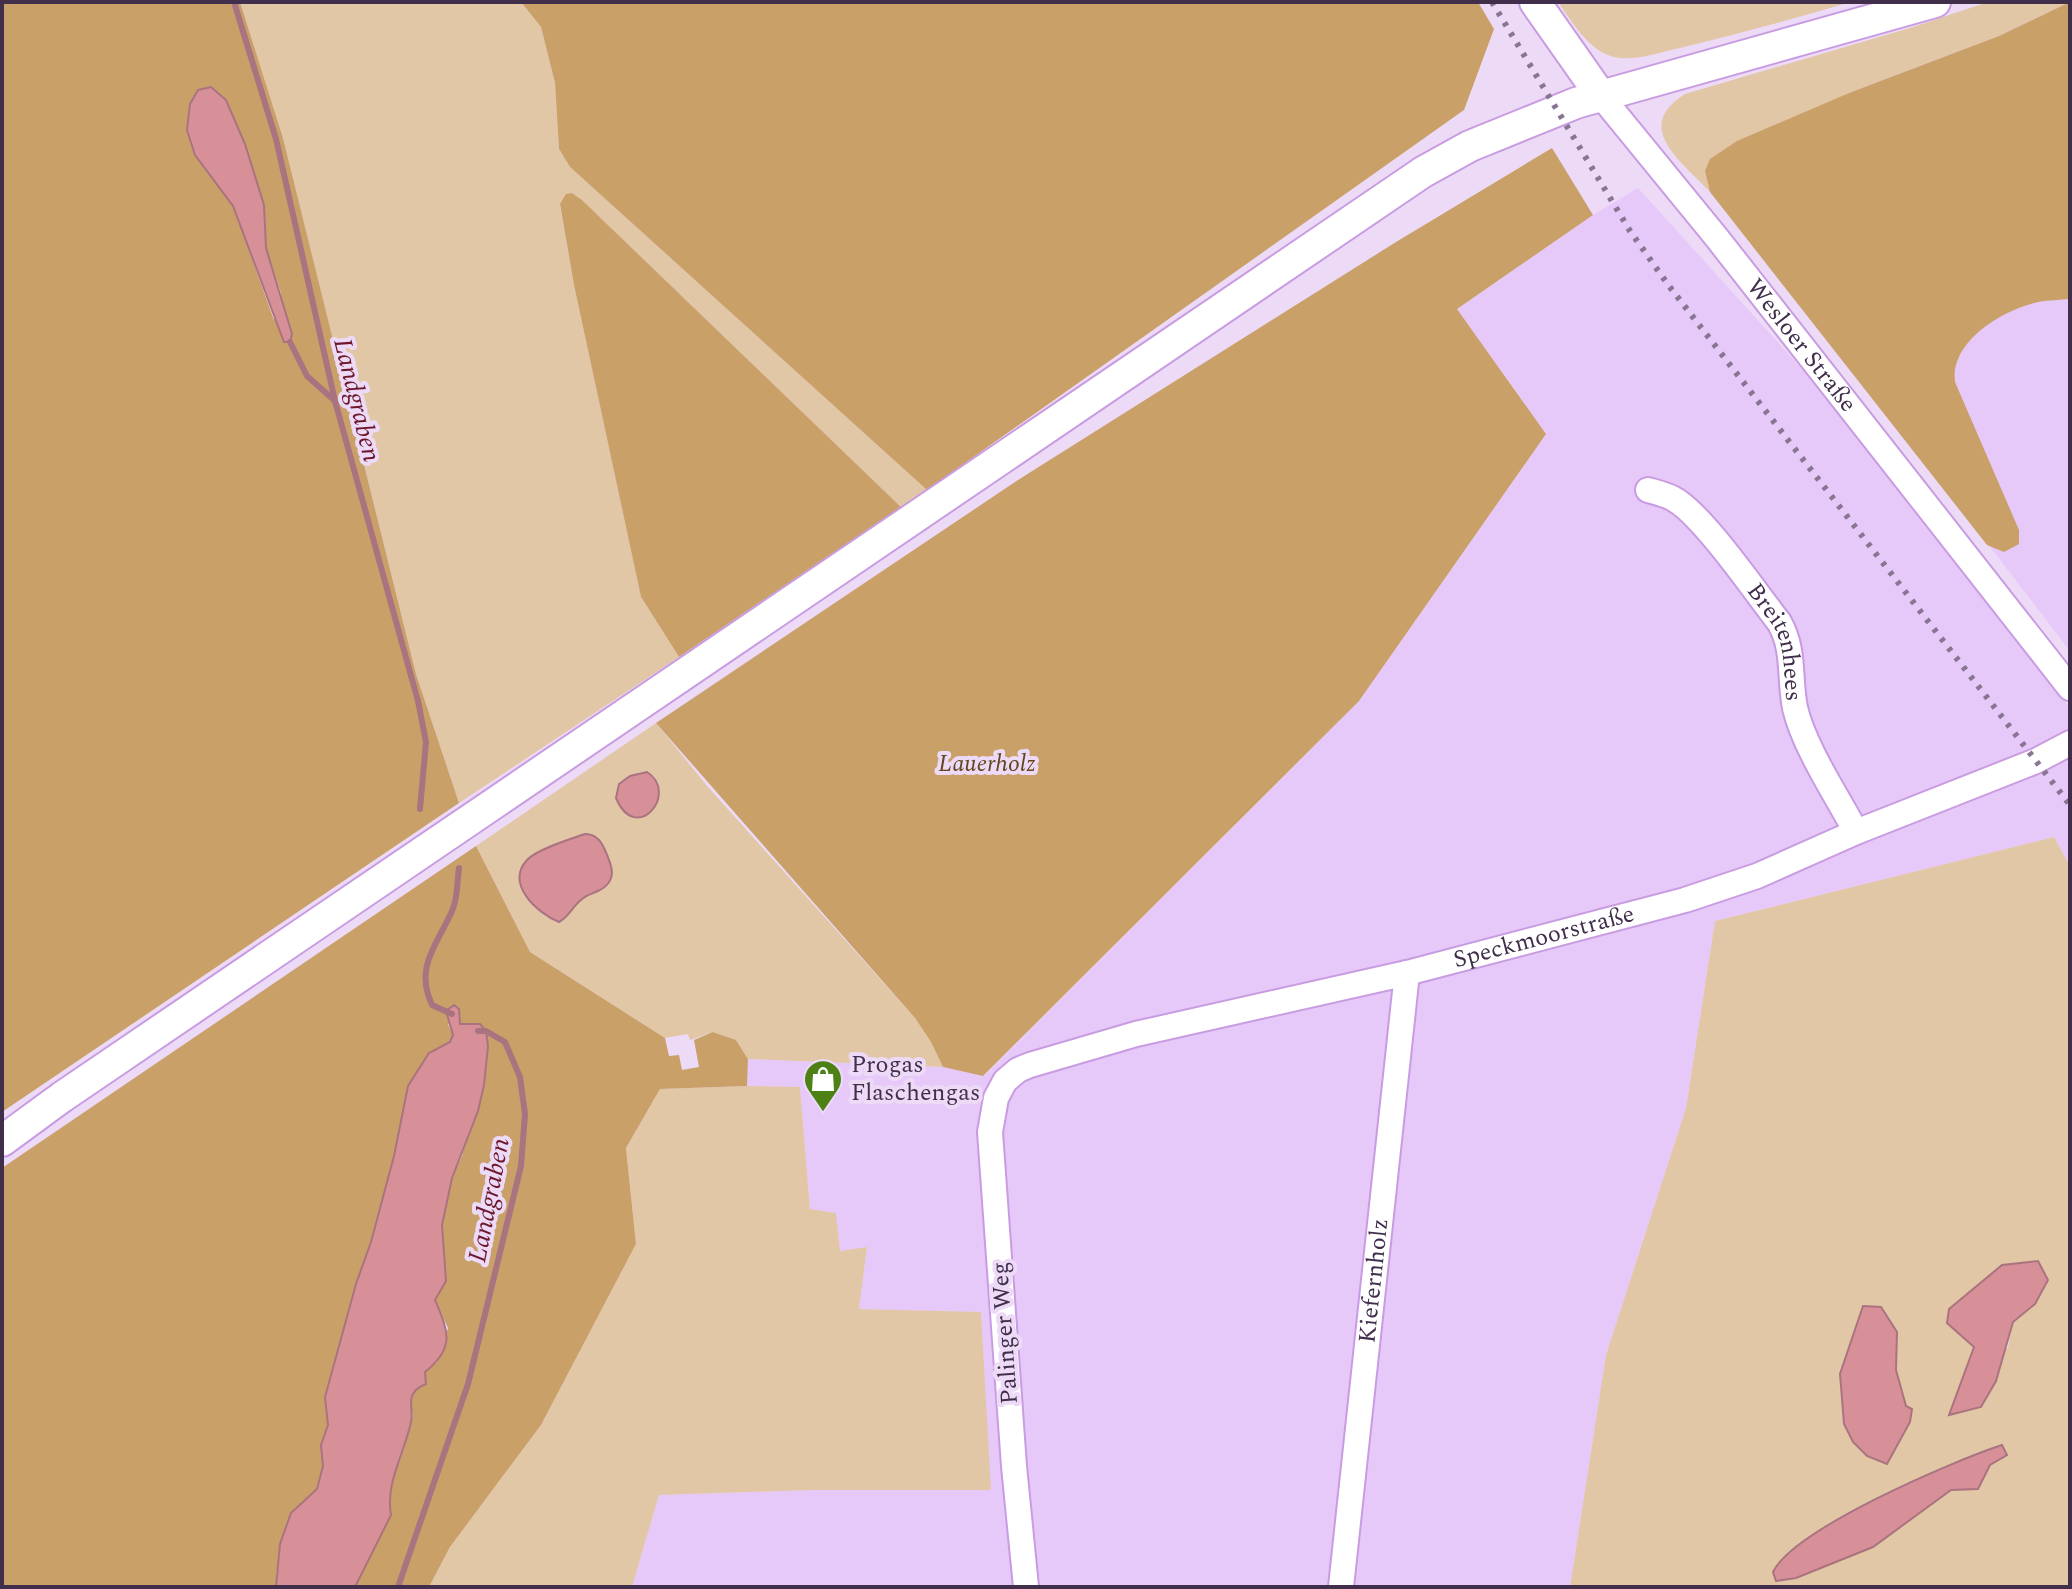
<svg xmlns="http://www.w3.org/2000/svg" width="2072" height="1589" viewBox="0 0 2072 1589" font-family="Spectral,serif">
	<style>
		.built { fill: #e7c9f9 }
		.green { fill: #e2c7a6; fill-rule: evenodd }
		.forest { fill: #caa069; fill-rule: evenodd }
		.water { fill: #d79097; stroke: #aa7380; stroke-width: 2 }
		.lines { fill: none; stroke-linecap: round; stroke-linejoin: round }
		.stream { stroke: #aa7380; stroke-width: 6 }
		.minor-casing { stroke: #c99ce2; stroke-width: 28 }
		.major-casing { stroke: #c99ce2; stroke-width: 34 }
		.minor { stroke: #fff; stroke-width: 24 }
		.major { stroke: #fff; stroke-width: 30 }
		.rail { stroke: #877592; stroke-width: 6; stroke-dasharray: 4 8; stroke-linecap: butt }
		.labels { text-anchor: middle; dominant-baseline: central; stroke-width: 8; stroke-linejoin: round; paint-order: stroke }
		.street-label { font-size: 24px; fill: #402e4b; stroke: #ecdaf7 }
		.park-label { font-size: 24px; font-style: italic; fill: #63451b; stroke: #ecdaf7 }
		.poi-label { font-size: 24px; fill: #402e4b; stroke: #ecdaf7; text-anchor: start }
		.water-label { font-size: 26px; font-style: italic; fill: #6c172a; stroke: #ecdaf7 }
	</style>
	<rect width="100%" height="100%" fill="#ecdaf7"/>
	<g class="built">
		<polygon points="2070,2 2070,651 1713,186 1681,135"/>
		<polygon points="1638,188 1851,423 2070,708 2070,866 2054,837 1715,921 1686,1108 1606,1355 1570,1587 632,1587 659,1495 812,1490 990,1490 981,1313 859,1309 867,1247 840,1252 810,1209 800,1088 747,1086 748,1059 943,1067 984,1076 1359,701 1546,434 1457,309 1593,215"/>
	</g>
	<g class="green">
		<polygon points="240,2 521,2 541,27 555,83 559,149 570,167 927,490 901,507 582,200 572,193 560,205 574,285 641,597 679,657 459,803 416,674 283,138"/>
		<path d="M1558,2H1851C1794,19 1737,34 1680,48C1660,52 1633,62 1614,57C1589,51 1572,22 1558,2Z"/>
		<path d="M1988,2H2070L1999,36L1849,93L1705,171L1710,192C1681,161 1632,127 1685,94L1913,27Z"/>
		<polygon points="656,723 708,787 915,1018 931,1042 943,1067 748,1059 736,1040 713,1032 690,1040 688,1034 665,1038 530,952 476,846"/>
		<path d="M2054,837L2070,866V1587H1570L1606,1355L1686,1108L1715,921ZM2035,1304L2013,1322L2008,1347L1950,1415L1974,1347L1947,1323ZM1897,1332L1896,1370L1906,1406L1887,1463C1862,1454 1837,1434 1843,1403C1846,1391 1887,1345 1897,1332ZM1979,1452L1990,1465L1978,1489L1951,1490L1873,1547L1796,1578L1956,1463Z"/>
		<polygon points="747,1086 800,1087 810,1209 836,1213 840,1251 867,1247 859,1309 981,1312 991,1490 812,1490 659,1495 632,1587 429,1587 450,1547 541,1425 636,1244 626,1148 660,1089"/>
	</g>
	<g class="forest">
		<path d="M2,2H240L283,138L416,674L459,803L2,1112ZM226,100L245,144L264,205L266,248L281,293L274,320L233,206L209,172Z"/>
		<polygon points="521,2 1478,2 1494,29 1464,110 927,490 570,167 559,149 555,83 541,27"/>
		<path d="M2070,2V299C2060,300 2048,300 2038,302C2003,310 1950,341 1955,382L2019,530V544L2004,552L1987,545L1710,192L1705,171L1710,159L1737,141L1849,93L1999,36Z"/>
		<polygon points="1552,148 1593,215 1457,309 1546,434 1359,701 983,1076 943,1067 931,1042 915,1018 656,723 1015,482 1396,242"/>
		<polygon points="572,193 582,200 901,507 679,657 641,597 574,285 560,204 566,194"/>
		<polygon points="476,846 530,952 665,1038 669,1056 679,1055 682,1070 699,1067 694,1040 713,1032 736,1040 748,1059 747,1086 660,1089 626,1148 636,1244 541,1425 450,1547 429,1587 355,1587 390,1515 388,1502 393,1477 404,1449 413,1415 410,1403 424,1372 437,1362 448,1328 435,1300 445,1281 442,1225 452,1177 462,1156 467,1137 470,1025 448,1024 453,1035 450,1042 429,1053 408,1086 394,1156 371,1242 356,1284 325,1397 328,1425 321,1445 323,1466 317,1489 291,1513 276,1574 276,1587 2,1587 2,1168"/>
	</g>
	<g class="water">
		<polygon points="211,87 226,100 245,144 264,205 266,248 292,334 290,342 284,342 233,206 195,155 187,130 190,104 198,90"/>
		<path d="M647,772C680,793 636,846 616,798L619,784L630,776Z"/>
		<path d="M585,834C594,834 600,839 604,848C612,865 619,881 598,891C592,894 586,895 581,900C572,907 569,917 559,922C537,913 505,884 527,860C537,849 571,839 585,834Z"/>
		<path d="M454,1005L459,1009L460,1024H480L486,1031L488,1046L484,1085L478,1111L452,1178L442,1225L446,1281L435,1300C448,1331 456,1347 425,1372L426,1384C422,1386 418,1387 415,1391C407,1400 414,1411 411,1422C405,1452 385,1483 391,1515L355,1587H276L280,1544L291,1513L317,1489L323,1466L321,1445L328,1425L325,1397L356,1284L371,1242L394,1156L408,1086L429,1053L450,1042L453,1035L446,1011Z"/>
		<polygon points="2038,1261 2048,1280 2035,1304 2013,1322 1996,1381 1981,1407 1949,1415 1974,1347 1947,1323 1949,1309 2002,1265"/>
		<polygon points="1863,1306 1881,1307 1897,1332 1896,1370 1906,1406 1912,1409 1910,1422 1887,1464 1867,1456 1853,1442 1844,1424 1840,1374"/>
		<path d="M2002,1445L2007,1455L1990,1465L1978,1489L1951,1490L1873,1547L1796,1578L1776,1581L1773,1572C1794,1529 1953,1461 2002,1445Z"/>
	</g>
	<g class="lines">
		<g class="stream">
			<polyline points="234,2 276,139 335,401 418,701 426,742 420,809"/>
			<polyline points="290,342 307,376 335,401"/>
			<path d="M452,1014L432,1005C414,967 437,945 452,911C458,899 457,881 459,868"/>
			<polyline points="398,1587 468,1384 521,1166 525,1114 520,1077 505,1042 486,1031 478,1031"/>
		</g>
		<defs>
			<g id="minor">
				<path id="s1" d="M1601,96L1717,238L2070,688"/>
				<path id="s2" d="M1648,490C1655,492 1664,494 1672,498C1701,512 1756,593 1779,622C1795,649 1789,678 1795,708C1804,747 1837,796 1856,832"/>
				<path id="s3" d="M1026,1587L1014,1466L990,1132L996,1098L1005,1081L1018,1070L1030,1065L1136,1034L1407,973L1685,900L1757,876L1856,832L2036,761L2070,743"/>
				<path id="s4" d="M1341,1587L1407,973"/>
			</g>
			<g id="major">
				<polyline points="1535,2 1601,96"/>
				<polyline points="2,1141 62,1097 1423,172 1470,146 1576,103 1935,2"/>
			</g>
		</defs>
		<use href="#minor" class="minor-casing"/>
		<use href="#major" class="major-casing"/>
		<use href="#minor" class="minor"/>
		<use href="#major" class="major"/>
		<polyline class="rail" points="1492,2 1630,231 1669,286 2070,805"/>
	</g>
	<defs>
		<symbol id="shop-pin" viewBox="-11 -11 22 30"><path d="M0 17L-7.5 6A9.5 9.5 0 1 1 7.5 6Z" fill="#4d8115" stroke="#ecdaf7"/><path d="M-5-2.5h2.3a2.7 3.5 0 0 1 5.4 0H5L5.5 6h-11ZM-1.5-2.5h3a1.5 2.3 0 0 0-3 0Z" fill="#fff"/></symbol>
	</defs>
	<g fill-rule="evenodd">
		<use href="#shop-pin" x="801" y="1057" width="44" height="60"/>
	</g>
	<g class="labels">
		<g class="street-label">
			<text stroke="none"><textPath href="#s1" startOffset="320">Wesloer Straße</textPath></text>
			<text stroke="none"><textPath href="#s2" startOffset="208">Breitenhees</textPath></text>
			<text stroke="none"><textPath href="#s3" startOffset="1070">Speckmoorstraße</textPath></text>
			<text stroke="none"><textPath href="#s4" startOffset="308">Kiefernholz</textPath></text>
			<text transform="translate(1005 1333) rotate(-94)">Palinger Weg</text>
		</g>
		<g class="park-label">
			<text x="987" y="764">Lauerholz</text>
		</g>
		<g class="poi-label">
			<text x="851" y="1065">Progas<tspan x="851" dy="28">Flaschengas</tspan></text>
		</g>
		<g class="water-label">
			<text transform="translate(357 400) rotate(76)">Landgraben</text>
			<text transform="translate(489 1200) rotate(-79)">Landgraben</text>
		</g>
	</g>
	<rect width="2072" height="1589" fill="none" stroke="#402e4b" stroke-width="8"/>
</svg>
